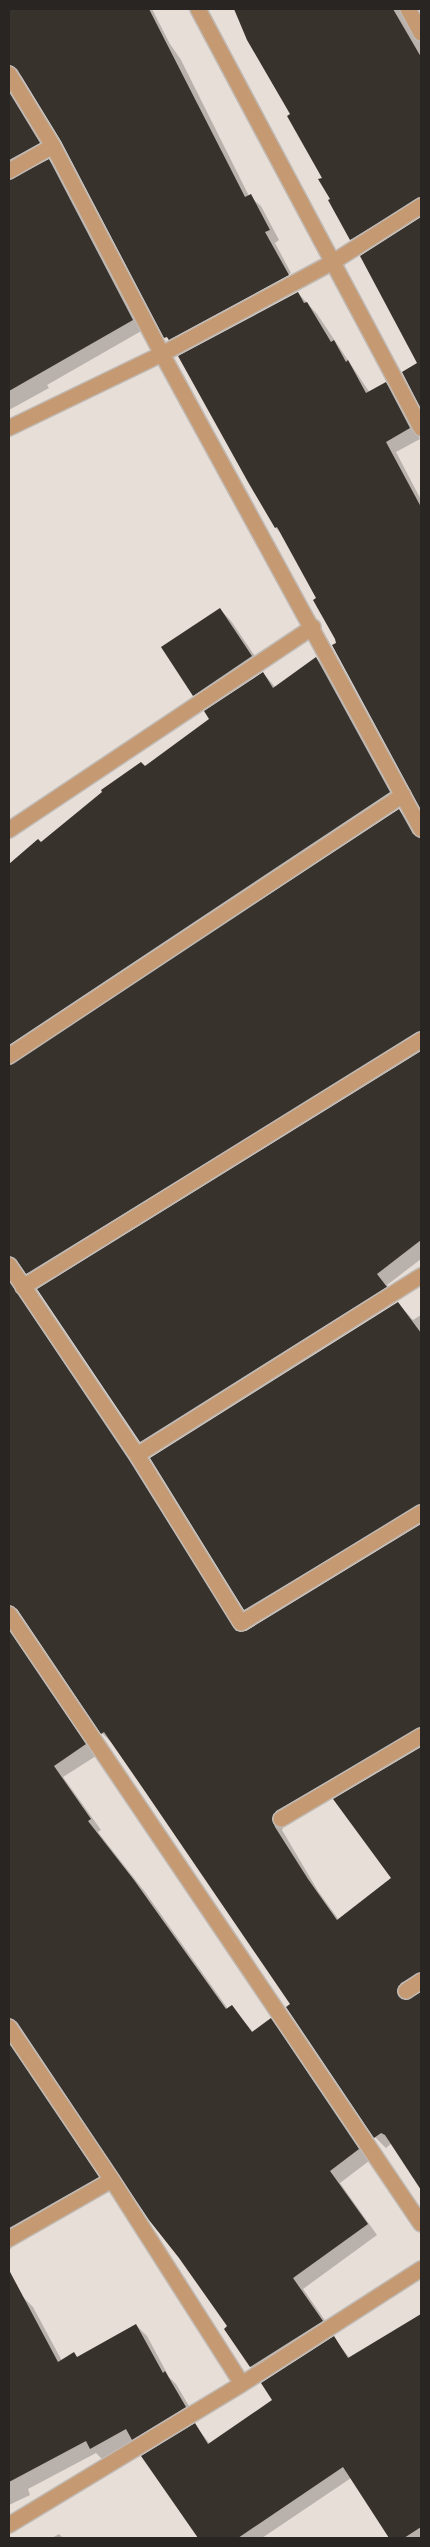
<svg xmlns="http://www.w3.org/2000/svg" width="430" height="2547" font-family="'Alegreya Sans',sans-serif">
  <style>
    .shadow { fill: #0003 }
    .building { fill: #38322d }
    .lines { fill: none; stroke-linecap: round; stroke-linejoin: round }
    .minor-casing { stroke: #c0b9b3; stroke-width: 18 }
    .minor { stroke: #c59971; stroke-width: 15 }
  </style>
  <rect width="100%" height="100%" fill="#e6ded7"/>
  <path class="shadow" d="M9 9H152L170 44 181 60 249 196 261 206 279 240 275 243 291 273 169 338V341L62 141 22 76H15L49 153 14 173 10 181 49 160 59 171 143 330 47 385 49 388 9 410Z
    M235 9H421V12L420 10 414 11 410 25 421 44V212L362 250 351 239 292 114Z
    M421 218V406L404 373 420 364 361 256Z
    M292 275 298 286 176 348 169 341Z
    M298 293 317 314 370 393 386 383 396 394 420 439 396 452 421 500V807L333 646 337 643 318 598 283 535 276 528Z
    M220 609 231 621 263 668 206 706 194 695Z
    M316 658 327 669 400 803 14 1059 11 1065 399 810 410 821 421 840V1046L38 1284 22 1267 14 1268 10 1277 26 1304 140 1472 238 1632 242 1634 421 1525V1742L287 1821 282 1830 318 1891 339 1920 393 1878 335 1799 421 1748V1989L408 1997V2000L421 1993V2185L392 2143 386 2148 375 2137 287 2007 291 2004 113 1744 102 1733 9 1587V866L38 840 41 843 211 719 263 673 276 688Z
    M421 1052V1259L387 1285 396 1298 151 1452 141 1441 39 1290Z
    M398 1303 413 1320 421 1315V1519L256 1620 245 1609Z
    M9 1626 96 1756 63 1777 101 1830 98 1832 145 1892 228 2009 232 2007 253 2032 270 2020 281 2030 369 2161 340 2183 377 2235 303 2289 333 2332 262 2377 251 2367 225 2329 229 2326 180 2257 150 2220 21 2029H15L108 2188 15 2242 9 2251Z
    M22 2296 33 2307 62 2361 74 2354 78 2358 136 2325 147 2336 169 2377 176 2384 196 2418 135 2441 102 2459 96 2453 28 2489 30 2495 9 2505V2303Z
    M421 2315V2538H390L351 2478 262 2538H200L143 2456 195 2425 210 2444 274 2400 333 2338 350 2358Z
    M59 2534 63 2538H52Z"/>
  <path class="building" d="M9 9H149L245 197 251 194 270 230 265 232 289 275 169 340 167 337 164 338 61 141 17 69 9 65Z
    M234 9H393L421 57V197L350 240 328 200 330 199 318 179 322 178 287 116 290 114 247 40Z
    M9 92 40 143 9 160Z
    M49 159 133 320 9 391V180Z
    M421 217V409L402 372 417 363 360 256Z
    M298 292 304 303 307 302 331 342 334 340 346 362 348 360 366 393 386 382 410 428 386 442 421 507V810L332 645 336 643 335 639 313 600 316 598 277 527 275 528 248 482 178 356Z
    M220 608 252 656 193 696 161 647Z
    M316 657 390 792 9 1045V864L38 839 41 842 102 792 101 790 141 762 145 766 209 719 204 711 263 672 273 688Z
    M399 809 413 834 421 838V1031L26 1274 16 1259 9 1256V1065Z
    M421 1051V1240L377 1274 387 1287 140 1442 37 1289Z
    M9 1281 129 1460 236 1631H246L421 1524V1727L276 1811 272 1819 275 1827 308 1879 337 1920 391 1878 333 1799 421 1747V1972L401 1983 397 1991 399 1997 406 2000 421 1992V2190L385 2135 381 2133 374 2138 286 2007 290 2004 142 1787 104 1732 101 1734 17 1609 9 1605Z
    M398 1302 421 1333V1504L244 1610 150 1458Z
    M9 1630 86 1744 54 1766 91 1819 88 1821 134 1880 226 2009 232 2005 252 2032 271 2018 359 2149 330 2171 368 2224 293 2278 323 2321 250 2367 224 2329 227 2326 179 2258 149 2220 17 2022 9 2018Z
    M9 2043 99 2177 9 2228Z
    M9 2270 58 2362 74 2352 77 2357 136 2324 163 2373 165 2371 186 2407 132 2440 126 2429 90 2449 86 2441 9 2482Z
    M421 2314V2527L404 2538H389L343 2467 238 2538H198L141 2456 195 2423 208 2444 272 2400 261 2383 334 2336 348 2358Z"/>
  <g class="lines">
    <g class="minor-casing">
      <path id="minor" d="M198 9 421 428
        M408 9 421 33
        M9 74 53 146 162 354 421 829
        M9 171 53 146
        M9 428 162 354 333 262 421 206
        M9 830 313 627
        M9 1056 403 795
        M9 1265 137 1455 241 1623 421 1513
        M23 1287 421 1040
        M137 1455 421 1276
        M9 1614 421 2224
        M281 1819 421 1736
        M406 1991 421 1981
        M9 2027 112 2180 242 2384
        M9 2239 112 2180
        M9 2525 242 2384 421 2269"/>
    </g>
    <use href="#minor" class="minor"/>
  </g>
  <rect width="430" height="2547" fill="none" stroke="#282522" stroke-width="20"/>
</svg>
